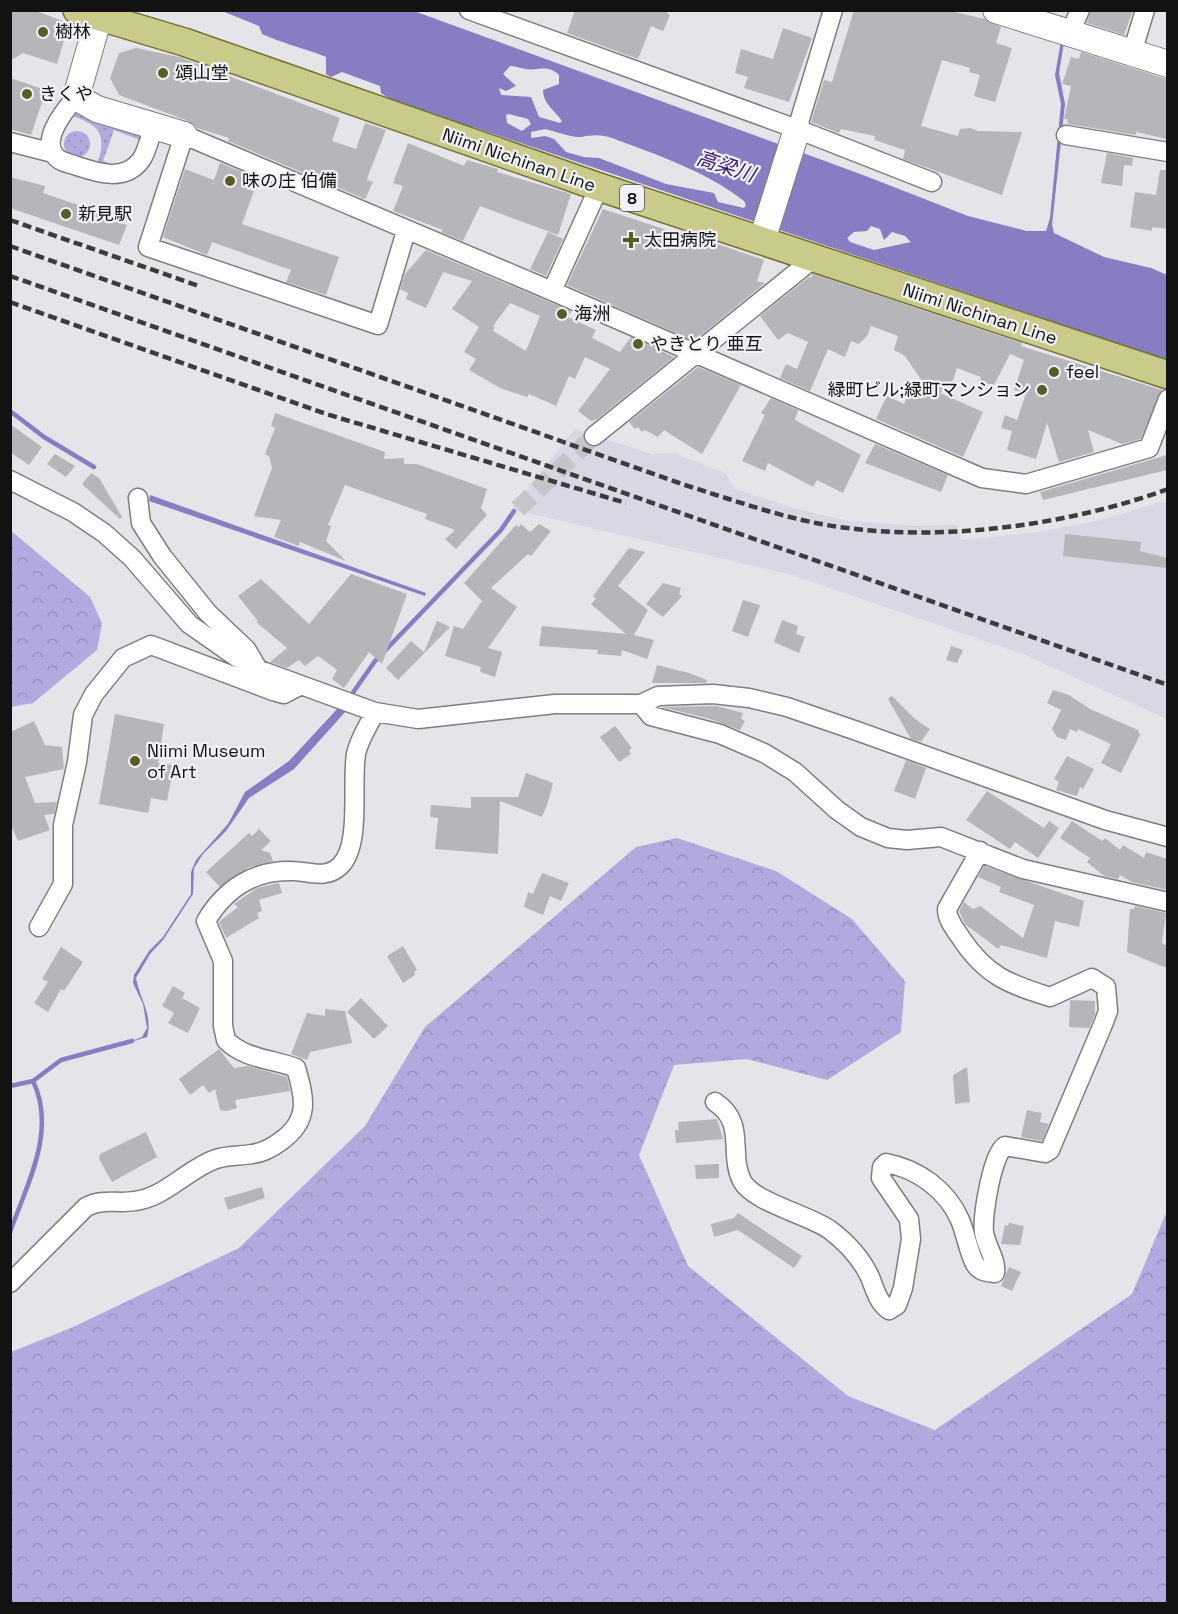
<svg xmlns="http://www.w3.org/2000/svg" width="1178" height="1614" font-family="'Space Grotesk','Noto Sans JP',sans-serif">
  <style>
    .built { fill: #d9d7e3 }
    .grass { fill: url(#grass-dots) }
    .forest { fill: url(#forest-crowns) }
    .water { fill: #887cc2; fill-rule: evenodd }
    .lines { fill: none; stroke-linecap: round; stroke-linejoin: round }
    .stream { stroke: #887cc2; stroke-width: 4.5 }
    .building { fill: #b6b5ba; fill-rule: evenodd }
    .street-tunnel { stroke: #c5c4c9; stroke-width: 18; stroke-dasharray: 18 9; stroke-linecap: butt }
    .street-casing { stroke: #7e7e82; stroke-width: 21 }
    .secondary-casing { stroke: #7e7e82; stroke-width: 28 }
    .primary-casing { stroke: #72742f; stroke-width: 30 }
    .street { stroke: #fff; stroke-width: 18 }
    .secondary { stroke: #fff; stroke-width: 26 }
    .primary { stroke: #cacb8b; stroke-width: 27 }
    .rail { stroke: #3c3c3d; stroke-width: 4.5; stroke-dasharray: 9 4.5; stroke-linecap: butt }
    .poi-dot { fill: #595b28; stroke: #f2f1f6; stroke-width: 2 }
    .labels { text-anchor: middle; stroke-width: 4.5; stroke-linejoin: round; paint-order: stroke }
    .shield { fill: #f2f1f6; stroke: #555557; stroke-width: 1.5 }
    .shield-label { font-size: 16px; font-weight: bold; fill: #121213 }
    .poi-label { font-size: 18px; fill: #121213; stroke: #f2f1f6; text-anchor: start }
    .street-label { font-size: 18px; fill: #121213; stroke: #f2f1f6 }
    .water-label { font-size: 20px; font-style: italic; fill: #34186c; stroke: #f2f1f6 }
  </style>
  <defs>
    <pattern id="grass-dots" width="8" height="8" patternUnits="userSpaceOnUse" patternTransform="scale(1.5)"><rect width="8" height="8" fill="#b2aade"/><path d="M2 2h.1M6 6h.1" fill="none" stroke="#9891be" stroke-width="1.8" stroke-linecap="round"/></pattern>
    <pattern id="forest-crowns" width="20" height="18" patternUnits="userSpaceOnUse" patternTransform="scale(1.5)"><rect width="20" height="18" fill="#b2aade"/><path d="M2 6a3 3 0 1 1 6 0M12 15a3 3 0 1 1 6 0" fill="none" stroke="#9891be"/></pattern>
  </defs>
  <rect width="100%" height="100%" fill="#e5e4e9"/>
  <path class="built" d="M575 429 652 454 674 453 725 473 735 489 799 510 850 521 916 526 957 525 961 540 1039 532 1101 520 1161 502 1167 503V719L1025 655 792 575 511 509Z"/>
  <path class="grass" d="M74 111 143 132 140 140 114 130 103 161 115 165H97C107 136 101 125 72 116Z
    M64 144a13 13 0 1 1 26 0a13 13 0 1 1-26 0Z"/>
  <path class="forest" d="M10 530 90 597 102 623 97 650 33 703 11 707Z
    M677 838 776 871 852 919 905 981 901 1032 827 1080 747 1059 674 1065 639 1155 688 1266 848 1396 935 1430 1132 1294 1167 1211V1603H11V1352L71 1328 239 1248 365 1126 425 1027 636 847Z"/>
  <path class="water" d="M222 11H414L863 175 968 216 1027 231H1046L1050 218 1061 104 1055 75 1061 41 1064 42 1059 73 1065 104 1052 225 1054 233 1104 257 1151 268 1167 275V360L473 127 463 128 414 111 415 108 390 99 381 93 380 86 342 72 331 77 326 74V57C304 48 284 44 262 34L259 26ZM510 66C515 66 520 68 525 69 539 71 547 64 559 75V84L543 90C543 103 555 111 562 121L560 123 539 117 531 97 501 95 499 88 506 91 516 86 503 74ZM509 114 528 119 531 124 522 131 507 123 506 115ZM545 129C555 131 572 138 581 137 591 135 601 134 612 138 657 155 706 171 744 201L746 205 744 208 718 202 714 193 666 184 599 158 584 157 566 152 554 139 545 136 531 138V132ZM871 226 880 229 884 240 892 232 905 236 911 242 874 250 850 242 847 238 854 232 867 231Z
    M150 495 426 593 425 596 149 501Z
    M338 708 346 711 294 769 249 798 226 831 203 854 194 868 193 894 163 940 150 954 136 978C140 1000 153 1014 147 1037L127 1043 142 1037 147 1028 143 1004 133 983 134 975 149 951 163 937 191 894V872L196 860 228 824 245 792 289 761Z"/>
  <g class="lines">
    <path class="stream" d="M10 411 44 437 94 467
      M352 694 375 661 501 530 514 511
      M10 1086 33 1081 61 1060 132 1041
      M10 1232C27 1184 57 1131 33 1081"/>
  </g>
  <path class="building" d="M10 10H33L69 23 57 64 23 53 10 61Z
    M575 10H668L667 13 670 15 663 31 651 26 638 59 567 33Z
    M854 10H945L985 19 1001 27 996 43 1012 48 995 102 974 96 980 75 969 72 970 68 942 60 921 126 958 136 960 129 970 128 978 131 1022 132 1002 195 903 159 905 150 874 140 875 136 841 129 839 133 811 122 824 80 832 82Z
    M1091 10H1133L1124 35 1087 23Z
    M783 28 812 38 789 102 744 88 748 77 735 73 741 49 773 59Z
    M136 48 179 57 340 118 332 141 356 149 365 123 386 130 368 176 367 180 373 182 365 199 228 141 229 138 197 128 188 121 119 95 110 78 119 53Z
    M1081 52 1167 79V139L1136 132V135L1068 124 1067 119H1064L1071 86 1062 84 1071 57 1079 59Z
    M10 78 46 90 31 135 10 129Z
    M408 143 464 166 467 160 498 169 497 172 571 194 558 235 480 206 463 241 441 232 443 230 393 211 403 186 393 183Z
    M1107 153 1133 158 1132 166 1124 165 1122 186 1101 183Z
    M220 163 252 176 247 189 254 191 242 224 339 257 326 295 286 282 291 270 212 242 207 255 163 237 185 169 214 180Z
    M1160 170H1167V229L1152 227V231L1130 227 1135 192 1156 195Z
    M10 177 45 186 43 193 122 220 121 223 127 225 119 245 10 208Z
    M603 209 676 233 677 230 764 260 757 281 765 283 694 341 567 285Z
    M548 232 563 239 546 276 530 269Z
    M426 250 571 311 568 317 596 330 592 338 620 352 631 337 674 357 597 419 591 421 578 411 610 369 585 357 575 379 569 376 556 406 529 394 527 397 500 388 469 370 476 359 464 352 479 327 452 309 472 281 443 272 426 308 406 299 408 293 400 289 405 274ZM510 303 540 316 526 351 493 331 495 327 493 326Z
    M813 274 1022 343 1021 346 1162 390 1141 439 1122 444 1088 430 1094 452 1059 462 1047 423 1036 459 1007 450 1012 431 1001 428 1005 415 1017 420 1026 393 1014 390 1024 360 1010 354 994 385 979 382 981 377 957 368 952 383 940 393 983 412 963 457 876 419 887 396 904 404 908 395 922 381 905 356 894 350 898 336 871 326 867 336 859 344 851 341 845 357 828 349 810 391 780 378 786 364 797 369 808 342 788 333 778 340 760 316 809 277 811 278Z
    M698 367 741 385 702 454 664 430 658 437 645 430 642 432 638 427 635 429 629 422Z
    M771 398 798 410 795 420 861 455 843 493 817 480 813 487 768 463 765 471 742 461 765 415 761 413Z
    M275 413 385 452 384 459 404 458V464H417L487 489 481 508 487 515 456 549 445 539 455 530 425 519 427 514 345 485 328 525 331 526 326 541 346 561 300 542 299 546 274 537 281 520 254 516 272 468 269 456 265 454 275 428 271 426Z
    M10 424 42 447 29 465 10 452Z
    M875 444 948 475 941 492 865 463Z
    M55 454 75 466 66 477 47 464Z
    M1167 455V470L1043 500 1040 492Z
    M91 473 99 478 122 517 120 519 82 484Z
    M521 524 530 532 539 524 551 531 531 556 528 554 491 588 517 607 488 648 502 652 495 677 480 672 481 667 445 656 454 626 463 629 482 601 464 583 516 525 519 527Z
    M1065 534 1141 542 1140 551 1167 558V568L1063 556Z
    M629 548 645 552 618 586 648 610 634 635 654 640 647 659 622 650 621 656 597 654 598 650 539 646 542 626 626 634 591 604 596 599 593 596Z
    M351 574 407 594 382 664 369 652 344 688 332 679 337 670 318 656 305 666 299 660 287 668 270 662 287 648 256 622 258 621 238 596 261 579 309 624Z
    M663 583 681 588 679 594 682 596 663 617 646 604Z
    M743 600 760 605 748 637 732 631Z
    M782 620 798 626 796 634 805 637 799 653 774 642Z
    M437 621 450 627 398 680 386 668 411 641 424 652Z
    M951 646 963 650 957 663 946 660Z
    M657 665 689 673 707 680 706 683H652Z
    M1053 690 1069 695 1090 709 1138 730 1140 735 1121 773 1101 763 1111 744 1078 729 1077 732 1070 729 1066 740 1057 737 1052 729 1061 710 1047 703Z
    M892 696 915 719 930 729 921 742 911 739 888 699Z
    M717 706 743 713 741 719 745 721 740 730 710 719 662 707Z
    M115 714 164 724 158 763 174 765 167 801 151 798 148 813 99 804Z
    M34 721 45 745 62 747 64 769 25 777 35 803 57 802 54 814 44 815 50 830 18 841 10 823V732Z
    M615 726 632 748 629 750 631 754 619 762 600 737Z
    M1067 756 1094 769 1083 789 1080 787 1077 796 1056 790 1059 782 1054 779Z
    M906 760 926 768 915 799 894 791Z
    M526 773 553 783 548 802 542 817 500 801 498 854 435 849 438 818 430 817 431 805 471 808V797H518Z
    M987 791 1044 828 1049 821 1059 828 1038 858 1015 842 1010 849 966 820Z
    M1072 821 1102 841 1105 838 1120 850 1123 845 1144 858 1146 852 1167 859V890L1132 882 1120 875 1118 879 1104 876 1087 862 1090 858 1060 838Z
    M259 829 271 841 261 850 270 853 273 861 248 868 220 887 206 872 249 833 252 836Z
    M984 866 1084 901 1079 927 1055 921 1047 958 1001 945 998 949 965 924 959 911 964 902 973 909 980 906 1023 938 1034 905 999 892 1001 887 978 877Z
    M542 873 569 883 561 901 550 896 543 915 524 907 528 892 533 894Z
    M279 883 282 893 259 900 262 911 257 913 259 918 226 938 219 922 238 907 234 904 257 888Z
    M1135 906 1166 913 1162 943 1167 946V968L1127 952 1130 909H1134Z
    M403 946 417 970 414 972 415 975 403 983 387 956Z
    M61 947 83 962 64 991 61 989 48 1012 34 1003 48 982 42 979Z
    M173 986 185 993 182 998 200 1008 188 1033 168 1023 174 1013 162 1006Z
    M361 998 388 1026 374 1039 347 1012Z
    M1070 1000 1095 1001V1015L1089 1028 1069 1027Z
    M325 1009 345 1011 352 1043 310 1052 307 1060 291 1054 307 1013 325 1016Z
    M219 1049 234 1068 248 1066 287 1077 290 1091 235 1100 237 1108 227 1111 220 1110 215 1089 209 1093 203 1085 190 1095 179 1079Z
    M967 1067 970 1102 955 1104 953 1075Z
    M1027 1110 1042 1113 1040 1122 1049 1124 1042 1141 1021 1137Z
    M717 1119 723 1139 676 1143 675 1130H679L678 1122Z
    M146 1132 157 1157 112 1182 99 1159 100 1154Z
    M719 1164V1178L696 1179 695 1165Z
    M262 1187 265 1198 228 1210 224 1198Z
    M738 1213 802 1256 794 1268 738 1230 714 1237 711 1224 734 1218Z
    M1009 1223 1024 1226 1020 1245 1001 1244 1005 1225 1008 1226Z
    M1009 1267 1021 1272 1012 1291 1001 1286Z"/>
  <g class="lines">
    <path class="street-tunnel" d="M518 509 594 436"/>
    <g class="street-casing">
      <path id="street" d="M469 10 797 129 932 182
        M1070 33 1080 10
        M1132 53 1145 10
        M76 97C64 111 36 145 60 160 65 163 72 164 77 166 98 173 125 182 141 160 147 152 150 136 154 126
        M797 129 833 10
        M1066 135 1168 152
        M10 142 53 153
        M406 231 378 325 148 247 184 135 552 291 982 478 1026 484 1149 448 1168 399
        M552 291 599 187
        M594 436 813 259
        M10 480 73 512 104 533 132 558 189 624 249 666 375 712 418 719 555 704H641L658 696 713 694 749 698 787 707 857 731 1105 820 1168 837
        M138 498 141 523 162 556 208 613 246 649 258 669
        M641 704 651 716 720 734 764 753 795 772 837 810 861 827 888 838 907 840 941 837 1023 869 1168 902
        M39 927 63 884V825L77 762 83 715 94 694 123 658 151 645 273 691 284 694 301 685
        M715 1102C747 1123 728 1153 742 1181 754 1203 810 1215 830 1230 846 1242 860 1257 869 1275 875 1288 877 1302 889 1310L897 1305 903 1288 911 1239 909 1219 881 1178 882 1167 886 1163C918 1169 947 1190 960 1220 966 1234 968 1251 975 1264 980 1272 987 1272 995 1273 997 1259 986 1247 984 1232 982 1217 992 1154 1005 1146L1045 1153 1050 1150 1104 1022 1108 1011 1106 987 1092 978 1050 997C1009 984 986 976 961 938 955 929 947 920 947 909L980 851
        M10 1283 86 1207C103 1198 117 1204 135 1201 166 1197 187 1169 216 1159 227 1155 240 1156 252 1154 262 1153 273 1147 281 1141 310 1120 305 1099 296 1068 273 1059 244 1059 226 1040L223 1026V961L206 921C225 889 254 870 292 871 309 871 325 880 340 866 362 845 351 783 356 754 359 739 369 725 375 712"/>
    </g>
    <g class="secondary-casing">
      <path id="secondary" d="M101 10 76 97 97 109 184 135
        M996 10 1168 64
        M762 240 797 129"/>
    </g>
    <g class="primary-casing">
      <path id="primary" d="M77 10 184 42 599 187 1168 375"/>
    </g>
    <use href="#street" class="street"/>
    <use href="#secondary" class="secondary"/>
    <use href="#primary" class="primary"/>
    <path class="rail" d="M10 220 199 286
      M10 246 685 485C730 499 774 515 821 524 930 544 1064 527 1168 489
      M10 276 1168 685
      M10 302 326 414 626 503"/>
  </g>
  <g class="poi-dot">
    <circle cx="43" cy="32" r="6"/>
    <circle cx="163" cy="73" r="6"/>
    <circle cx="27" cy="94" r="6"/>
    <circle cx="230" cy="181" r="6"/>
    <circle cx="66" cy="214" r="6"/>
    <path d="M628 231h6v6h6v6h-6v6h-6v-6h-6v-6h6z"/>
    <circle cx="562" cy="314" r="6"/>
    <circle cx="638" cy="344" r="6"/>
    <circle cx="1054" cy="372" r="6"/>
    <circle cx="1042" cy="390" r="6"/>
    <circle cx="135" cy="761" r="6"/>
  </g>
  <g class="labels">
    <rect class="shield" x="620" y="185" width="24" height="26" rx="4.5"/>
    <g class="shield-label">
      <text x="632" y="204">8</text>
    </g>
    <g class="poi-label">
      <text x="55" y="38">樹林</text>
      <text x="175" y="79">頌山堂</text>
      <text x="39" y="100">きくや</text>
      <text x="242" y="187">味の庄 伯備</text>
      <text x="78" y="220">新見駅</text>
      <text x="644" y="246">太田病院</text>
      <text x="574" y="320">海洲</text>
      <text x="650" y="350">やきとり 亜互</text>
      <text x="1066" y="378">feel</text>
      <text x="1030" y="396" text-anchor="end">緑町ビル;緑町マンション</text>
      <text x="147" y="757">Niimi Museum<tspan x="147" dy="21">of Art</tspan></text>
    </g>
    <g class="street-label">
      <text transform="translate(519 160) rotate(19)" y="6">Niimi Nichinan Line</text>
      <text transform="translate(980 314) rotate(18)" y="6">Niimi Nichinan Line</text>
    </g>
    <g class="water-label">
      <text transform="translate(726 166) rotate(18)" y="7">高梁川</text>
    </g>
  </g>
  <rect width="1178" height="1614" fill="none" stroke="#121213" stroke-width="24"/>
</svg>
